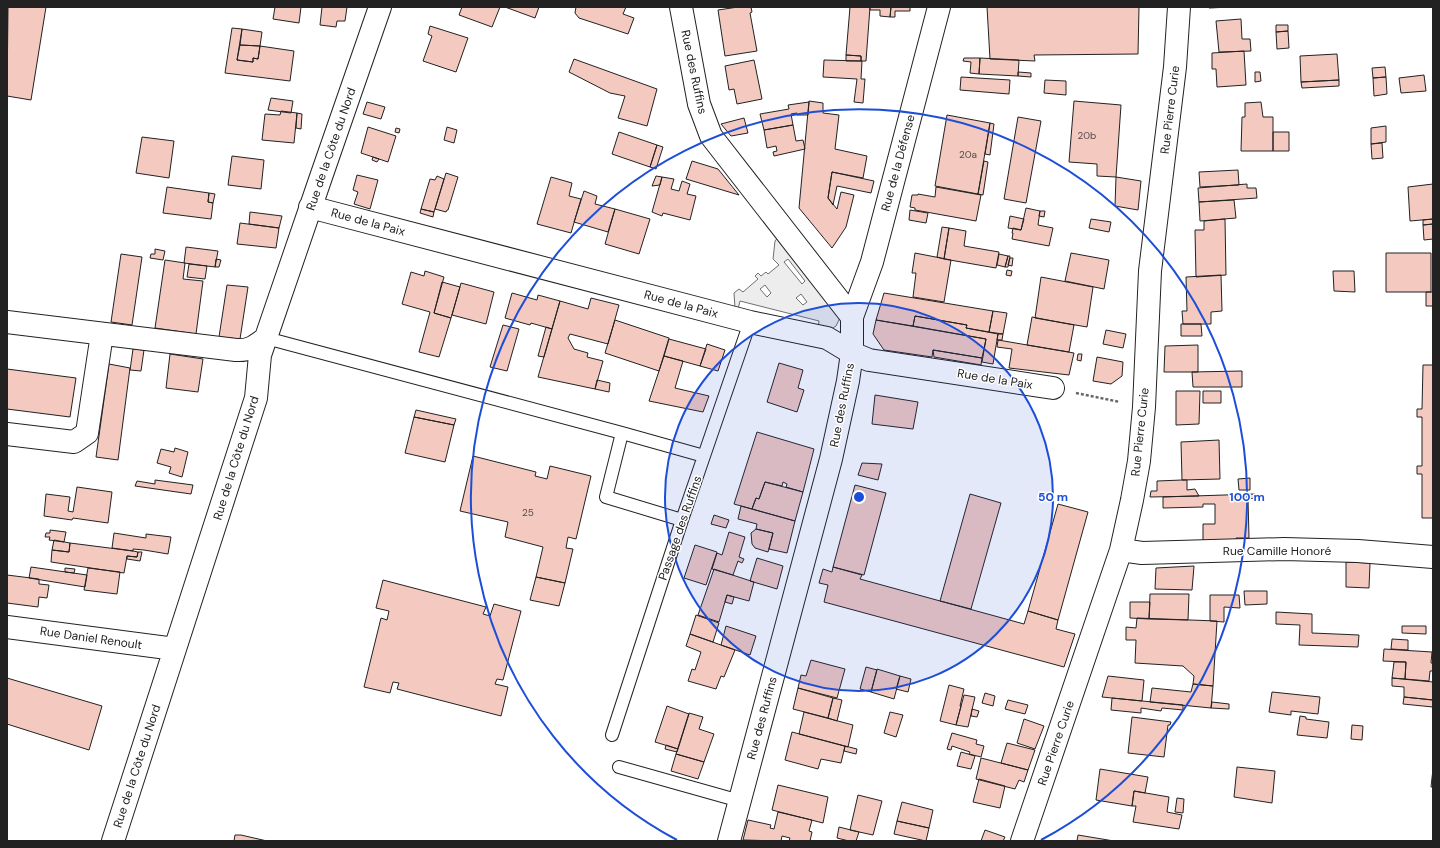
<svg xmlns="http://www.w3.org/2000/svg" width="1440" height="848" font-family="'DM Sans',sans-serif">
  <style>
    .parking { fill: #ededed; stroke: #6f6f6f; fill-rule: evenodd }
    .building { fill: #f3c9c0; stroke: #222 }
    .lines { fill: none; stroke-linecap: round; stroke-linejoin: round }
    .service-casing { stroke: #222; stroke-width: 14 }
    .minor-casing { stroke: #222; stroke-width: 24 }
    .path { stroke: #646464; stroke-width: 2.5; stroke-dasharray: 3 2; stroke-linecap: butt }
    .service { stroke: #fff; stroke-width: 12 }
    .minor { stroke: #fff; stroke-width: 22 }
    .ring { fill: none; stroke: #1d4ed8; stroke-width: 2 }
    .labels { text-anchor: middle; stroke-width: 3; stroke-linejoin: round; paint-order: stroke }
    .number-label { font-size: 10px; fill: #564c4a }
    .street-label { font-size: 12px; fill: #222; stroke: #fff }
    .centre { fill: #1d4ed8; stroke: #fff; stroke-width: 2 }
    .ring-label { font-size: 12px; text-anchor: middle; font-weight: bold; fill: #1d4ed8; stroke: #fff; stroke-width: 3; stroke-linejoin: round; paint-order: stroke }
  </style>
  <rect width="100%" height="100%" fill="#fff"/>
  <path class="parking" d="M779 236 840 318 836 326 833 328 829 330 818 329 819 321 740 301 738 309 735 308 734 293 739 289 743 292 758 279 755 276 758 273 761 276 766 272 768 274 779 265 773 259 775 241ZM788 259 805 281 802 284 784 262ZM765 285 771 293 767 297 760 289ZM801 294 807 302 803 305 796 298Z"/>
  <path class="building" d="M8 7H46L31 100 7 96Z
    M275 7H301L299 23 273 19Z
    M322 7H347L345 21H337L336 27 320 25Z
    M462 7H500L492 27 459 15Z
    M505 7H539L535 18Z
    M576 7H626L623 14 634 18 628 34 579 18 575 13Z
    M738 7H751L752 12 750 13 757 51 725 56 718 10Z
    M850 7H870L866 61H861V56L846 55Z
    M870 7H891L890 17 880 16V10H870Z
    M891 7H910V11H895V17H890Z
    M987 7H1139L1138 54 1034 55 1035 61 990 59Z
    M1209 7H1230L1209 8Z
    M1241 19 1242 39H1250L1251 51 1219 52 1216 21Z
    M1276 25H1288V31L1276 32Z
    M430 26 468 38 456 72 423 61 432 36 428 34Z
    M232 28 242 29 237 60 253 62V58L258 59 260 46 294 51 290 81 225 73Z
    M242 29 262 32 260 46 240 45Z
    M1288 31 1289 48 1277 49 1276 32Z
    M240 45 260 46 258 59 253 58V62L237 60Z
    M1244 51 1246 85 1217 87 1216 69H1212V53Z
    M1337 54 1339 80 1301 82 1300 56Z
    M846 55 861 56V61H846Z
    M964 58H980L979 74 970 73 971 62 963 61Z
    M980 58 1019 60 1018 76 979 74Z
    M574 59 657 89 647 126 618 118 625 96 610 93 569 72Z
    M754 60 762 99 737 104 734 89 729 90 725 66Z
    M824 60 862 61 861 79H865L863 103 854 102 857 79 823 77Z
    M1385 67 1386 77 1373 78 1372 68Z
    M1018 72 1031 73V77L1018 76Z
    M1255 72H1260L1261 81 1255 82Z
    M1424 75 1426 91 1401 93 1399 78Z
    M961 77 1010 80 1009 94 960 90Z
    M1386 77 1387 94 1374 96 1373 78Z
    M1045 80 1066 81V95L1044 93Z
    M1339 80V86L1302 88 1301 82Z
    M271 98 293 101 291 113 268 110Z
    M809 101 823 103V113L839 115 835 149 867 156 863 178 832 172 828 198 837 209 841 192 854 195 846 227 832 248 799 208Z
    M1074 101 1121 105 1116 177 1097 176V164L1069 162Z
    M367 102 385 107 381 119 363 114Z
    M809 102 808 115H797V113L791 114 793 125 764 130 760 114 789 109 788 105Z
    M1261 102 1263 117H1273V151H1241L1242 117H1245V103Z
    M281 111 297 113 294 143 262 140 265 114 280 115Z
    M297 113 302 114 301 129 296 128Z
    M947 115 990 123 978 194 935 186Z
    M1018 117 1041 121 1026 203 1004 199Z
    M744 118 748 133 731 136 721 124Z
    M990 123 994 124 990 155 985 154Z
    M793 125 796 141 803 140 805 149 774 156 773 152 777 151 776 146 767 148 764 130Z
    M1386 126V142L1371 144V128Z
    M368 127 396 136 388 162 361 153Z
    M447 127 457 130 454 143 444 140Z
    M396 128 400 129 399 133 395 132Z
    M619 132 657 145 650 167 612 154Z
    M1273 132H1289V151H1273Z
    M142 137 174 141 169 178 136 173Z
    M1382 143 1383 158 1372 159 1371 144Z
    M657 145 663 147 656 169 650 167Z
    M232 156 264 160 261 189 228 185Z
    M373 157 379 159 377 162 372 160Z
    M692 161 718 169 739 195 686 179Z
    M984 161 988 162 983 195 978 194Z
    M1238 170 1239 185 1200 187 1199 172Z
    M832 172 874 181 871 193 837 186 833 205 828 198Z
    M446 173 458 177 448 210H447L446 212 435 209Z
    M357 175 378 180 370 209 354 204 358 192 353 190Z
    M437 176 444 179 434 212 421 209 430 179 435 180Z
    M656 176 662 177 660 185 652 186Z
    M551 177 572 183 569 196 581 199 571 233 537 224Z
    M662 177 674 179 671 189 679 191 682 181 690 184 687 194 696 196 690 220 663 213 662 216 652 212Z
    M1116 177 1141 181 1138 210 1115 206Z
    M1247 184V188H1256L1257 198 1199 202 1198 188Z
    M1433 184V219L1410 221 1408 187Z
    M167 187 209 193 208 202 213 203 211 219 163 213Z
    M936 187 981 195 976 221 915 210V208L910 207 912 195H918V194L935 197Z
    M584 191 597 196 595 204 615 209 608 232 574 222Z
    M209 193 215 194 213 203 208 202Z
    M1234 200 1236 218 1200 221 1199 202Z
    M1026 208 1040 211 1038 225 1053 228 1049 246 1012 239 1013 233H1012L1013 228 1021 230Z
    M421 209 434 212 433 217 420 213Z
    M615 209 650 219 639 254 605 244Z
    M910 210 928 213 926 223 909 220Z
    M1040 211H1045L1044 217 1039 216Z
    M250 212 282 216 279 228 249 224Z
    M1010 216 1024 219 1021 230 1008 228Z
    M1091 219 1111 222 1109 232 1089 228Z
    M1225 219 1226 275 1196 277 1195 230H1204V221Z
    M1433 219V224L1423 225V220Z
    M240 223 279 228 276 248 237 244Z
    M1433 224V239L1424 240 1423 225Z
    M942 227 949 228 944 259 937 257Z
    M949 228 966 231 964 246 999 252 996 268 944 259Z
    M186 247 218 251 215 267 184 263Z
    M155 249 165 251 163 260 150 258 151 254H155Z
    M915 253 951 260 944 302 913 297 916 273H912Z
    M1071 253 1109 260 1104 289 1065 281Z
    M1386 253H1431V292H1386Z
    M121 254 142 257 132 325 111 322Z
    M999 254 1008 256 1005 267 997 265Z
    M1008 256H1010L1008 267H1005Z
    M1010 258H1013L1012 266 1008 265Z
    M216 259 221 260 219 267H215Z
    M165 260 185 263 183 279 203 281 196 334 155 328Z
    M189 264 207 266 205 279 187 277Z
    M1007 270 1012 271 1011 276 1006 275Z
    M425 271 444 277 434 313 451 318 439 357 419 352 430 312 402 304 411 272 424 276Z
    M1333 271H1354L1355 292 1334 291Z
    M1221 275 1222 311 1211 312V324H1183L1182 311H1187L1186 277Z
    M1041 277 1093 287 1087 327 1035 318Z
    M442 282 460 287 451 318 434 313Z
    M461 283 494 292 486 324 452 315Z
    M227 285 248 287 240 339 219 337Z
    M1426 292H1433V306H1426Z
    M512 293 537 300 538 295 560 301 552 329 531 323 530 325 505 318Z
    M884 293 993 311 989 332 966 328 967 325 915 316 913 326 876 320Z
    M591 298 619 305 608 344 570 334 568 338 574 349 588 353 587 357 603 361 595 389 538 377 560 301 588 309Z
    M993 311 1007 313 1003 334 989 332Z
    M915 316 967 325 966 328 998 334 993 364 982 362 986 339 913 326Z
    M1032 317 1074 325 1069 352 1027 345Z
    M615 320 669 338 659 371 605 353Z
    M876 320 986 339 982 358 933 350 932 357 884 350 873 334Z
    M1181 324H1201L1202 336H1181Z
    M503 325 519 329 507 371 490 367Z
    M546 327 552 329 544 357 538 356Z
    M1106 330 1126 334 1123 348 1103 344Z
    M998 334H1003L1002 340H997Z
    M669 339 706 349 700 366 664 356Z
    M998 340 1074 353 1069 375 1009 368 1012 349 997 347Z
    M707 344 725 350 718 371 700 366Z
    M1198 345V372H1164L1165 346Z
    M133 349 144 350 141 371 130 370Z
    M933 350 982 358 981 365 934 357Z
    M170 354 203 359 198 392 166 388Z
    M1078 354H1082L1081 361 1077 360Z
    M664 356 683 361 675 388 709 396 703 412 649 401Z
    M1097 357 1123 362 1122 376 1111 384 1093 381Z
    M779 363 803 370 798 388 804 390 797 412 767 402Z
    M109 364 130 368 118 460 96 457Z
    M1423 365H1433V518H1422V474H1417V466H1422V417H1417V409H1422Z
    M7 369 76 378 70 417 7 409Z
    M1242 371V387H1193L1192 372Z
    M597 380 610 383 609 392 595 389Z
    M1176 391H1200L1199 424 1176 425Z
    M1203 391H1221V403H1203Z
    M875 395 918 402 913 429 872 424Z
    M416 410 456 419 454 425 414 417Z
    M414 417 454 425 445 462 405 453Z
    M757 432 814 449 803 492 786 487 787 484 783 482 782 486 765 482 759 499 756 498 752 509 734 504Z
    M1219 440 1220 479 1182 480 1181 442Z
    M175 448 188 452 182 477 169 473 171 467 157 463 161 449 174 452Z
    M473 456 536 472 535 476 547 479 550 466 591 476 576 539 568 537 566 548 573 549 565 583 536 577 543 547 505 537 508 522 460 511Z
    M862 463 882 464 878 480 858 475Z
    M1250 478V490H1239L1238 479Z
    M155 480 193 485 191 494 135 486 137 481 155 484Z
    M1182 480H1187V490L1195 489 1199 496 1150 497 1151 491H1157V481Z
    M765 482 803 492 795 521 752 509 756 498 759 499Z
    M855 485 886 493 864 575 833 567Z
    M77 487 112 492 108 523 73 518 72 520 44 516 46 494 70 497 68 511 73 512Z
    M970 494 1001 503 971 609 940 601Z
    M1255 494V498L1248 499 1249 538H1236V541H1203V524H1215V504H1203V507L1163 508V497Z
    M1058 504 1088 512 1058 620 1028 611Z
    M741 506 795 521 787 553 769 549 773 533 756 529 757 524 738 519Z
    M714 515 729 520 726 528 711 524Z
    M756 529 773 533 768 552 755 548 752 544 751 533Z
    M50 530 66 532 64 542 49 540 50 537H45L46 533H50Z
    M729 532 745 537 739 557 744 559 742 563 738 561 733 575 712 569 717 553 722 555Z
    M114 533 146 538V534L171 537 168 554 144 550 133 549V551L112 548Z
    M54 540 70 543 69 552 52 550Z
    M70 543 133 551 138 552 137 557 127 556 124 573 51 562 52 550 69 552Z
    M695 545 717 552 706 585 684 578Z
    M138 552H142L140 561 127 559V556L137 557Z
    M757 558 783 566 777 589 750 581Z
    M1346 562 1370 563 1369 588 1346 587Z
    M1194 566 1192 590 1155 589 1156 568Z
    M31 567 87 575 85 587 29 578Z
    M833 567 862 575 860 579 1024 624 1028 611 1058 620 1056 629 1075 634 1064 667 824 602 828 585 819 583 823 569 832 572Z
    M65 568 75 569 74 573 65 572Z
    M88 568 120 572 117 594 84 590Z
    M714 569 754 582 749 601 727 595 719 622 698 615Z
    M7 575 39 579V584L49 585 47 598 39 597 38 607 7 603Z
    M536 577 565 583 559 606 530 600Z
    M383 580 486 607 483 614 490 616 494 604 521 611 503 680 497 679 495 684 508 687 501 716 397 689 399 683 393 682 390 693 364 687 381 618 387 620 389 611 376 608Z
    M1244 591H1267V604L1245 605Z
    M1150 594H1189L1188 620 1149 619Z
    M727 595 734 597 732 604 725 602Z
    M1210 595H1239L1240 608 1224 607V622L1210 621Z
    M1130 602H1150L1149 619 1130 618Z
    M1276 612 1312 614V633L1359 635 1358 647 1299 645 1300 625 1276 624Z
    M696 615 719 623 713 642 690 634Z
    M1137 618 1217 621 1213 686 1193 684 1194 676 1183 666 1135 663 1136 640H1126V627L1136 628Z
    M726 626 756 636 750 655 721 645Z
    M1402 626H1426V634L1402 633Z
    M690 634 735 650 724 677 721 676 716 689 688 681 692 669 695 670 701 652 686 646Z
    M1392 639 1408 640V650L1391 649Z
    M1384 649 1432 652 1431 663H1433V671H1430L1429 681 1405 679 1406 662 1383 661Z
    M811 660 845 669 837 698 798 688 801 675 806 676Z
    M1394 662H1406L1405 679 1392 678Z
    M866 667 877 670 871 692 860 689Z
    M877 669 900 676 894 699 871 692Z
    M900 676 911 679 908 692 896 689Z
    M1108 676 1144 680 1142 701 1102 697Z
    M7 678 102 706 89 750 7 724Z
    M1392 678 1433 682V700L1404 697V687L1392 686Z
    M1193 684 1213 686 1211 708 1150 702 1152 688 1191 692Z
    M949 685 964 689 960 706H961L956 725 940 721Z
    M798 688 833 698 828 718 793 709Z
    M1272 692 1320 697 1318 714 1291 711V715L1269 712Z
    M985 693 995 696 993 706 982 703Z
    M964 695 975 697 968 727 956 725Z
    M1404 697 1433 700V707L1403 704Z
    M833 698 842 700 837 721 828 718Z
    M1112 698 1183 705V710L1162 708 1161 711 1141 708V713L1111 710Z
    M1008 700 1028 705 1025 714 1005 709Z
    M1212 702 1229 704V709L1211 708Z
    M667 706 689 714 678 749 655 742Z
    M972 709 979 711 977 717 971 716Z
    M804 712 853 725 848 747 799 734Z
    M890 712 903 715 896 737 884 733Z
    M689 713 703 717 699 729 714 734 704 762 676 754Z
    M1300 716 1306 717V719L1329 722 1327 738 1297 735Z
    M1132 717 1171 722 1170 725H1168L1164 757 1128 753Z
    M1024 719 1044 726 1035 749 1017 743Z
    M1352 725 1363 726 1362 740 1351 739Z
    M792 732 845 746 841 763 821 759 818 769 785 760Z
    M952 733 977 740 976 744 984 746 981 757 969 754 970 752 952 746 951 750 947 749Z
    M1007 743 1035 750 1028 770 1001 763Z
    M666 745 678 749 677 752 665 749Z
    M845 746 857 749 856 754 844 751Z
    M961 752 975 756 971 769 957 766Z
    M676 754 704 762 698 779 671 771Z
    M981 758 1028 770 1024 782 1019 780 1015 789 976 779Z
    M1237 767 1275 771 1272 803 1234 797Z
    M1100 769 1148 777 1145 793 1134 791 1132 806 1096 800Z
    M1433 769V787H1431Z
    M979 779 1005 786 1000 808 973 802Z
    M778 785 828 797 823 823 772 810Z
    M1134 791 1169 797 1167 812 1182 815 1179 829 1133 822 1136 806H1132Z
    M858 795 882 801 873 835 850 830Z
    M1177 798 1184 799 1183 813 1175 812Z
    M902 802 933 810 929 828 897 821Z
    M778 812 812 820 809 831 812 832 810 841H789L790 838 782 836 781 841 743 840 748 820 771 825 770 828 774 829Z
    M897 821 929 828 926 841 894 834Z
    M839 827 859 832 856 841H849L837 838Z
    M985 830 1005 837 1003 841H981Z
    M235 835H241L267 841H234Z
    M1078 835 1114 841H1077Z"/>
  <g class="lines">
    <g class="service-casing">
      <path id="service" d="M266 338 622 433 704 456
        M622 433 606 497 682 520
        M612 735 682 520 750 322
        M619 767 740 801"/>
    </g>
    <g class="minor-casing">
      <path id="minor" d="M681 7 699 104 711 136 852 317V353L848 381 831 459 729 841
        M310 207 750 322 827 338 852 353 869 360 1053 388
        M852 317 872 262 939 7
        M7 322 236 350C250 351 255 346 266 338
        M7 434 74 442 87 433 102 334
        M1121 550 1142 553 1284 549 1358 551 1433 557
        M7 627 175 649
        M113 841 256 398 260 355 321 177 380 7
        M1022 841 1121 550 1132 500 1139 461 1144 407 1150 271 1175 67 1179 7"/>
    </g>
    <path class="path" d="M1076 393 1120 402"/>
    <use href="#service" class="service"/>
    <use href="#minor" class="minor"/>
  </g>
  <circle cx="859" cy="497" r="194" fill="#1d4ed8" fill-opacity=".12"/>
  <g class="ring">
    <circle cx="859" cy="497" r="194"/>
    <path d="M677 840A388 388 0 1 1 1041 840"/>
  </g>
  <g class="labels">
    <g class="number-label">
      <text x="1087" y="139">20b</text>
      <text x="968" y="158">20a</text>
      <text x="528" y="516">25</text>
    </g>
    <g class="street-label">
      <text transform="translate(694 72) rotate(78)" y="4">Rue des Ruffins</text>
      <text transform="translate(1170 110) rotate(-83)" y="4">Rue Pierre Curie</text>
      <text transform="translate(331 149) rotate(-71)" y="4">Rue de la Côte du Nord</text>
      <text transform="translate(898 163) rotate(-75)" y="4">Rue de la Défense</text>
      <text transform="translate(368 222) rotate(15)" y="4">Rue de la Paix</text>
      <text transform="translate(681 304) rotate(15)" y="4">Rue de la Paix</text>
      <text transform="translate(995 379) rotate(9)" y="4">Rue de la Paix</text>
      <text transform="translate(842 405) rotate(-79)" y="4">Rue des Ruffins</text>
      <text transform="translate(1140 432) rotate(-84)" y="4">Rue Pierre Curie</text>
      <text transform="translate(236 458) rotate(-73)" y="4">Rue de la Côte du Nord</text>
      <text transform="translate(680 528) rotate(-71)" y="4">Passage des Ruffins</text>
      <text x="1277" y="555">Rue Camille Honoré</text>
      <text transform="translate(91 638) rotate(8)" y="4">Rue Daniel Renoult</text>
      <text transform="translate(762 718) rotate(-75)" y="4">Rue des Ruffins</text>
      <text transform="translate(1056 743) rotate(-71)" y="4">Rue Pierre Curie</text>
      <text transform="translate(137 766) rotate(-72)" y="4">Rue de la Côte du Nord</text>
    </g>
  </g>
  <circle cx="859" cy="497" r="6" class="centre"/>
  <g class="ring-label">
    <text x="1053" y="501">50 m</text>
    <text x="1247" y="501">100 m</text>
  </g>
  <rect width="1440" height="848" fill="none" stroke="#222222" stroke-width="16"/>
</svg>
